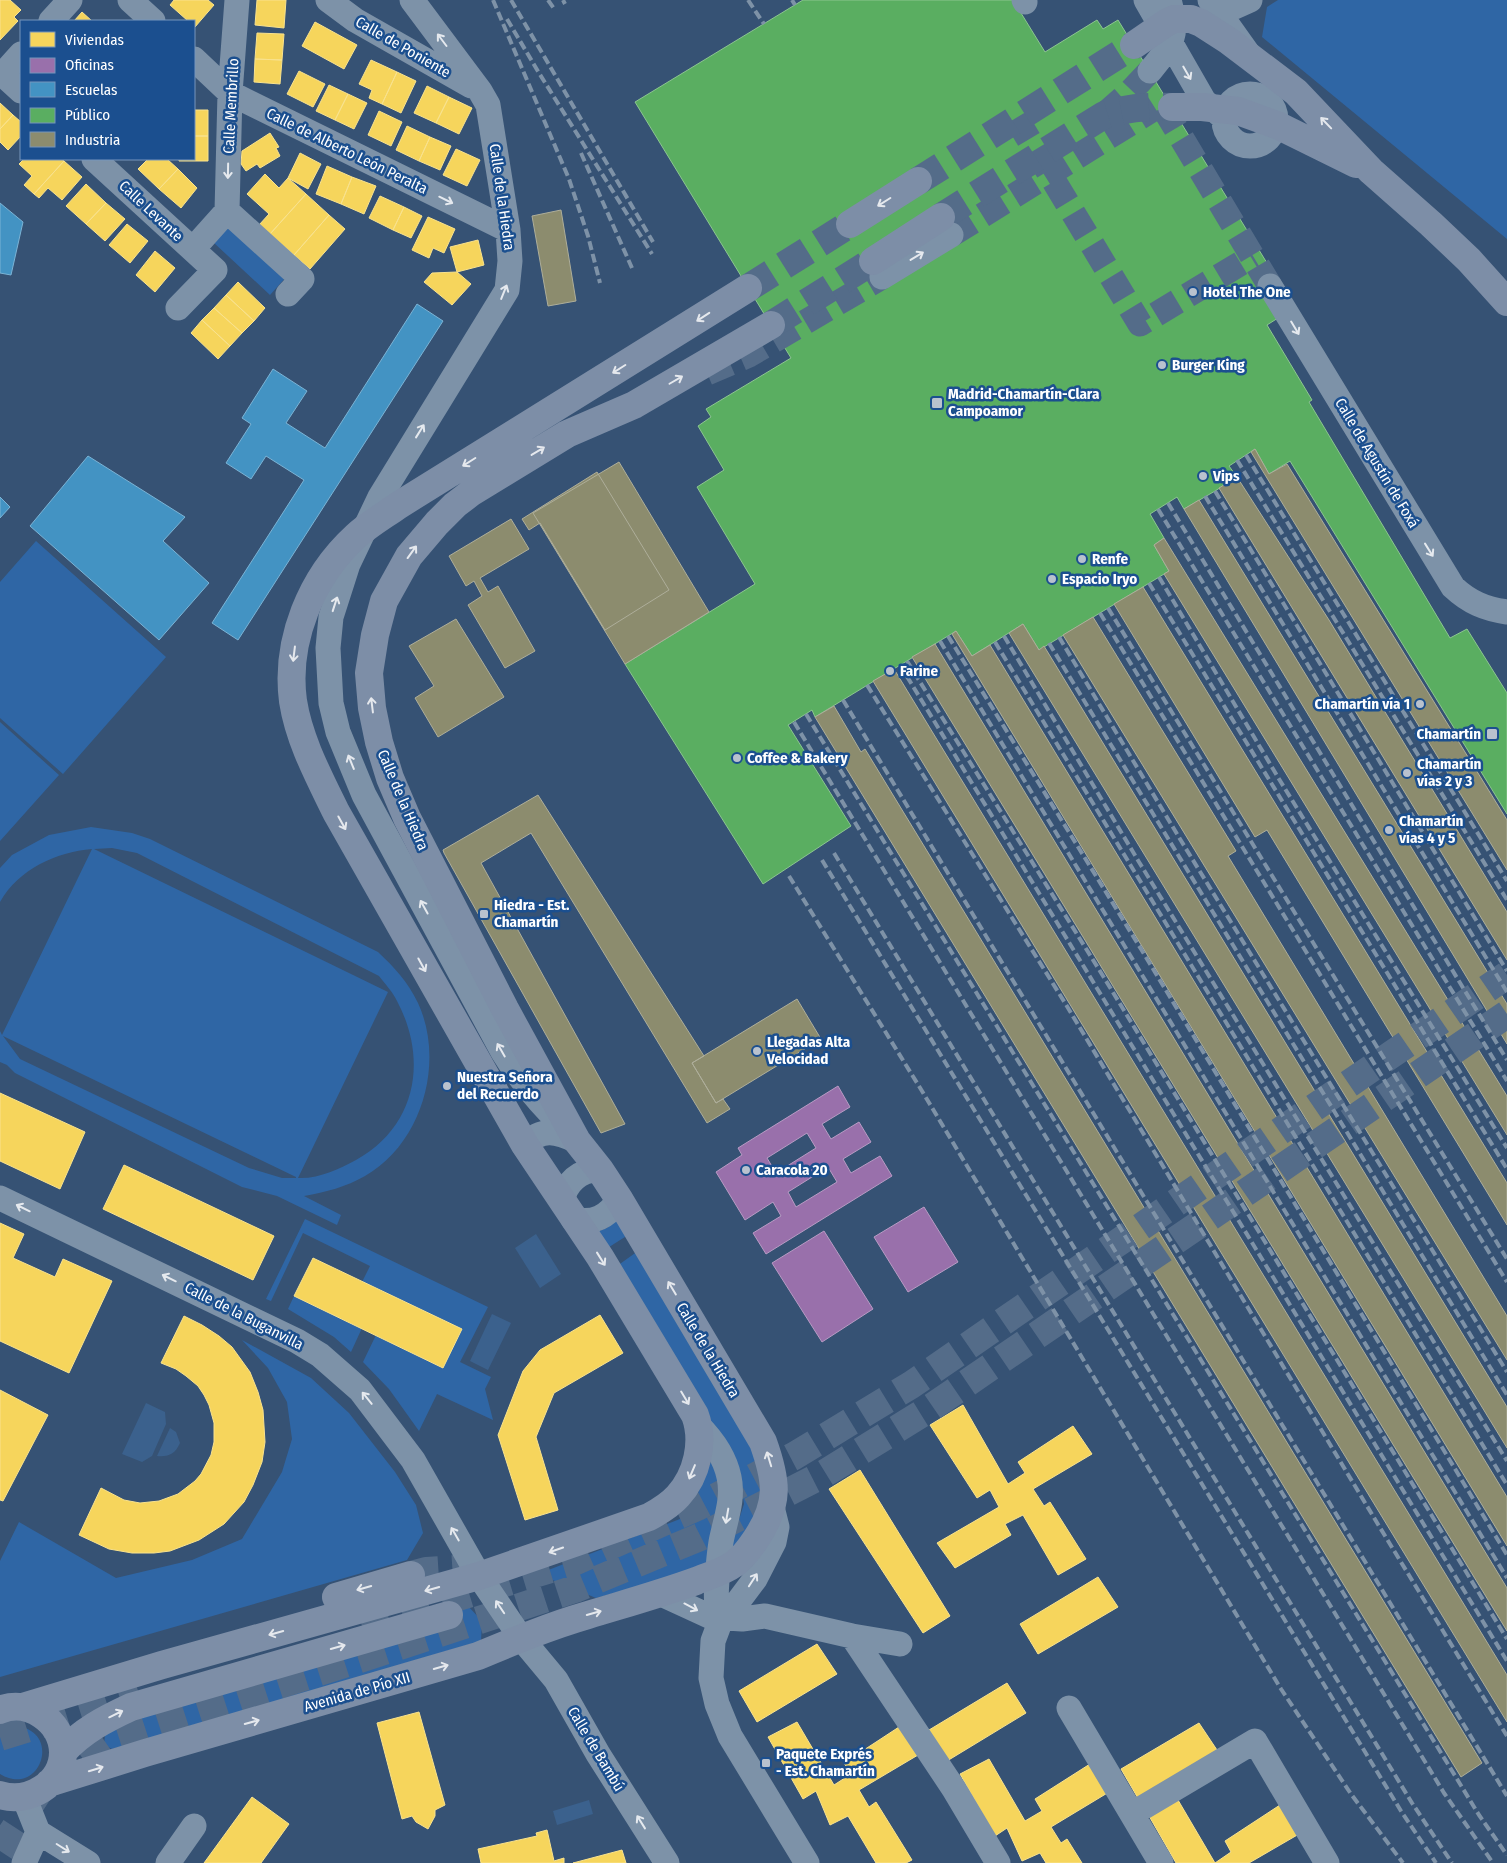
<svg xmlns="http://www.w3.org/2000/svg" width="1507" height="1863" font-family="'Fira Sans Condensed',sans-serif">
  <style>
    .green { fill: #2f66a5; fill-rule: evenodd }
    .water { fill: #3b618d }
    .homes { fill: #f6d55c; stroke: #f9e28d }
    .offices { fill: #9970ab; stroke: #b89bc4; fill-rule: evenodd }
    .schools { fill: #4393c3; stroke: #7bb3d5 }
    .public { fill: #5aae61; stroke: #8cc690 }
    .industry { fill: #8c8c6e; stroke: #aeae9a }
    .lines { fill: none; stroke-linecap: round; stroke-linejoin: round }
    .minor-tunnel { stroke: #546c89; stroke-width: 25; stroke-dasharray: 25 12; stroke-linecap: butt }
    .major-tunnel { stroke: #546c89; stroke-width: 28; stroke-dasharray: 28 14; stroke-linecap: butt }
    .minor { stroke: #7d92a8; stroke-width: 25 }
    .major { stroke: #7d8ea7; stroke-width: 28 }
    .rail { stroke: #7e92a7; stroke-width: 4; stroke-dasharray: 9 4; stroke-linecap: butt }
    .oneway { stroke: #e5e9ee }
    .oneway2 { stroke: #e5e8ed }
    .poi-dot { fill: #b9c2ce; stroke: #1b4f8f; stroke-width: 2 }
    .labels { text-anchor: middle; stroke-width: 5; stroke-linejoin: round; paint-order: stroke }
    .street-label { font-size: 15px; fill: #fff; stroke: #1b4f8f }
    .poi-label { font-size: 15px; font-weight: bold; fill: #fff; stroke: #1b4f8f; text-anchor: start }
  </style>
  <rect width="100%" height="100%" fill="#365274"/>
  <path class="green" d="M1278 0H1507V239L1262 37 1267 7Z
    M228 226 287 276 270 295 213 242Z
    M36 541 166 657 63 774 0 718V582Z
    M0 722 59 775 0 841Z
    M91 827 132 833 150 839 378 952C394 967 408 982 418 1003 445 1061 423 1143 365 1176 346 1187 326 1192 304 1196L341 1215 337 1225 277 1196 242 1187 15 1073 7 1065 0 1062V1031L2 1035 92 849C56 852 19 869 0 902V868L12 855 49 835ZM112 848 137 853 379 976C385 984 393 992 397 1001 428 1059 417 1126 356 1160 339 1169 319 1179 298 1178L388 992 94 849ZM3 1036 296 1177V1178H282L249 1168 41 1069 20 1059Z
    M305 1219 488 1307 460 1362 491 1377 485 1389 493 1420 437 1394 419 1431 389 1389 363 1362 376 1335 362 1282 370 1266 303 1233 271 1301 266 1299Z
    M618 1219 628 1235 606 1249 596 1232 607 1228Z
    M638 1251 747 1430 764 1486 754 1522 736 1549 730 1547 744 1504 740 1477 617 1266Z
    M294 1296 362 1328 351 1352 334 1337 288 1309Z
    M242 1340 311 1378 349 1413 395 1472 416 1505 423 1533 407 1560 0 1677V1561L19 1522 116 1578 192 1560 242 1539 282 1472 292 1439 287 1402 268 1368Z
    M712 1459 722 1483 709 1560 697 1571 596 1598 538 1574 680 1519 698 1493Z
    M452 1605H467L482 1621 481 1641 112 1749 104 1745 105 1735 120 1720Z
    M13 1726C64 1728 41 1799 0 1774V1731Z"/>
  <path class="water" d="M536 1234 561 1274 540 1288 515 1248Z
    M492 1314 511 1323 488 1370 470 1361Z
    M146 1403 165 1412 166 1424 152 1456 142 1462 122 1454Z
    M170 1428 176 1432 180 1443C175 1454 169 1457 157 1456Z
    M589 1800 593 1814 557 1825 553 1811Z"/>
  <path class="homes" d="M0 0H10L21 10 14 17 18 21 0 40Z
    M174 0H208L214 5 195 27 194 21H188L170 5Z
    M257 0H286L284 28 255 25Z
    M82 12 92 21H74Z
    M315 22 357 45 344 69 302 46Z
    M257 33 284 34 282 60 255 59Z
    M255 59 282 60 280 84 254 82Z
    M371 60 397 72 382 104 369 98 372 90 359 84Z
    M299 71 325 84 313 107 287 94Z
    M397 72 416 81 401 113 382 104Z
    M329 85 348 94 335 120 316 111Z
    M427 86 449 97 436 123 414 113Z
    M348 94 367 103 354 129 335 120Z
    M449 97 472 108 459 134 436 123Z
    M0 103 13 115 0 129Z
    M194 110H208V136H194Z
    M379 111 402 122 391 146 368 135Z
    M13 115 21 122V136L8 150 0 142V129Z
    M407 126 430 137 419 161 396 150Z
    M270 133 279 147 276 148 280 156 260 168 257 164 246 171 241 164 242 151Z
    M194 136H208V161H179V159H194Z
    M430 137 451 146 440 170 419 161Z
    M456 149 480 160 467 186 443 175Z
    M300 153 321 164 308 189 288 178Z
    M24 159H61L64 161 34 194 24 185 32 176 19 164Z
    M148 159H167L178 169 159 189 138 169Z
    M64 161 82 177 62 200 48 188 39 198 34 194Z
    M327 166 352 177 341 204 316 194Z
    M178 169 197 188 181 208 159 189Z
    M265 174 279 188 288 178 306 194 270 234 259 225 269 214 247 194Z
    M352 177 376 186 364 214 341 204Z
    M86 184 106 203 86 224 66 206Z
    M306 194 329 215 294 255 270 234Z
    M380 196 404 207 393 230 369 218Z
    M106 203 125 219 105 241 86 224Z
    M404 207 422 216 411 238 393 230Z
    M329 215 345 229 310 269 294 255Z
    M428 217 455 229 444 253 433 248 429 258 412 250Z
    M127 224 148 241 130 263 109 245Z
    M478 240 484 265 457 272 450 247Z
    M155 251 175 268 155 292 136 275Z
    M457 272 471 284 452 305 424 282 432 273Z
    M238 282 265 308 254 321 226 295Z
    M226 295 254 321 242 333 214 308Z
    M214 308 242 333 230 346 202 320Z
    M202 320 230 346 218 359 191 333Z
    M0 1093 85 1132 60 1189 0 1161Z
    M124 1165 274 1236 253 1280 103 1209Z
    M0 1223 24 1234 13 1258 55 1277 63 1259 112 1281 69 1373 0 1341Z
    M313 1258 462 1329 443 1368 294 1296Z
    M600 1315 623 1353 554 1393 536 1437 558 1510 525 1520 498 1435 523 1371 540 1350Z
    M184 1316 202 1325 219 1336 232 1347 250 1372 258 1392 263 1410 265 1442 262 1462 253 1485 244 1502 224 1524 199 1540 170 1551 154 1553H132L109 1549 79 1535 101 1488 124 1500 140 1503 159 1501 178 1494 195 1481 201 1474 211 1455 214 1442V1423L209 1405 204 1395 198 1386 186 1376 176 1369 161 1363Z
    M0 1390 48 1415 3 1501 0 1500Z
    M963 1405 1008 1484 1025 1473 1018 1462 1073 1426 1092 1454 1033 1489 1044 1506 1050 1502 1086 1559 1058 1575 1023 1515 1005 1524 1011 1535 955 1568 937 1543 999 1507 990 1490 977 1498 930 1425Z
    M860 1470 950 1616 923 1633 829 1489Z
    M1098 1577 1118 1607 1038 1654 1020 1624Z
    M817 1644 837 1674 757 1722 739 1691Z
    M1007 1683 1026 1713 947 1761 929 1730Z
    M419 1712 445 1805 435 1810V1816L428 1829 416 1822 412 1816 402 1819 377 1723Z
    M797 1722 834 1785 851 1774 844 1763 899 1727 918 1755 859 1790 869 1807 876 1802 912 1860 906 1863H876L848 1816 830 1825 816 1791 803 1799 768 1737Z
    M1199 1723 1219 1753 1139 1800 1121 1769Z
    M989 1759 1025 1821 1042 1811 1035 1799 1090 1764 1109 1792 1051 1827 1061 1843 1067 1839 1082 1863H1046L1040 1853 1022 1861 1007 1828 995 1836 960 1774Z
    M252 1797 289 1824 261 1863H204Z
    M1178 1800 1215 1863 1231 1852 1225 1841 1280 1805 1299 1834 1249 1863H1176L1149 1816Z
    M547 1830 554 1861 564 1858V1863H481L478 1849 537 1836 536 1833Z
    M622 1850 626 1863H573Z"/>
  <path class="offices" d="M838 1086 850 1107 822 1124 831 1139 859 1122 871 1142 843 1159 851 1173 880 1156 892 1176 766 1254 753 1233 781 1216 773 1202 745 1220 716 1172 742 1155 738 1148ZM807 1133 816 1148 776 1173 767 1158ZM828 1167 837 1182 796 1207 788 1192Z
    M924 1207 958 1262 908 1292 874 1237Z
    M824 1231 873 1309 822 1342 772 1263Z"/>
  <path class="schools" d="M0 203 23 222 11 275 0 273Z
    M417 304 443 321 238 640 212 623 304 480 266 456 251 479 226 463 251 424 242 418 273 369 307 391 286 423 325 448Z
    M88 456 185 517 163 541 209 583 159 640 30 526Z
    M0 497 10 507 0 518Z"/>
  <path class="public" d="M803 0H1013L1045 52 1097 20 1103 29 1118 20 1278 281V318L1267 325 1312 400 1309 402 1450 638 1467 629 1507 693V814L1290 461 1269 474 1255 449 1229 466 1237 477 1215 491 1184 509 1177 497 1150 514 1164 538 1154 545 1169 571 1039 650 1023 624 972 656 956 631 815 717 812 710 788 725 851 826 763 884 625 664 755 584 697 487 724 470 698 426 711 417 706 409 791 358 635 102Z"/>
  <path class="industry" d="M561 210 576 301 548 306 532 216Z
    M1255 449 1269 474 1287 464 1507 820V870L1251 452Z
    M619 462 709 612 625 664 533 513Z
    M597 472 669 590 605 630 540 523 529 530 522 519Z
    M1237 477 1329 620 1507 912V960L1219 488Z
    M1199 500 1507 1004V1044L1184 509Z
    M511 519 529 549 480 578 488 592 498 586 535 651 505 668 468 605 482 596 474 581 466 586 449 556Z
    M1164 538 1507 1096V1135L1164 574 1169 571 1154 545Z
    M1143 587 1507 1183V1225L1267 830 1255 837 1114 604Z
    M1093 617 1236 851 1228 856 1507 1316V1360L1063 635Z
    M456 619 504 697 438 737 415 698 434 686 409 646Z
    M1023 624 1039 650 1044 646 1507 1407V1448L1009 633Z
    M956 631 972 656 990 645 1507 1497V1546L952 634Z
    M935 644 1507 1588V1631L912 657Z
    M894 669 1507 1675V1722L873 681Z
    M834 706 861 752 865 749 1482 1763 1461 1777 815 717Z
    M538 795 704 1056 692 1063 716 1103 723 1099 730 1109 707 1123 531 833 481 863 625 1124 601 1133 444 853 443 850Z
    M797 999 821 1039 716 1103 692 1063Z"/>
  <g class="lines">
    <path class="minor-tunnel" d="M1163 107 1270 286
      M1104 115 1129 93 1150 71
      M1016 118 1140 324 1253 256
      M951 235 1155 108
      M707 373 749 355 882 277"/>
    <path class="major-tunnel" d="M918 181 1134 45
      M941 217 1104 115C1126 108 1149 106 1172 107
      M748 288 850 224
      M771 325 873 261
      M411 1575 426 1571 487 1567
      M362 1626 574 1562 697 1507 794 1456 911 1385 1507 975
      M0 1737 139 1694
      M0 1851 39 1791 113 1739 575 1589 700 1537 822 1475 926 1411 1507 1014"/>
    <path class="minor" d="M130 0 153 21
      M328 0 355 20 471 86
      M412 0 480 91 488 105 508 230 510 261 507 290 380 497 348 564 331 617 328 648 331 703 338 732 364 795 503 1052C520 1080 541 1105 565 1128
      M1024 0 1025 2
      M1146 0 1204 101 1224 118
      M1210 0 1247 52
      M1221 13 1250 0
      M51 21 70 0
      M194 59 230 93 508 230
      M1150 71C1173 43 1179 36 1169 0
      M0 72 21 91
      M3 74 21 54
      M1224 120a26 26 0 1 1 52 0a26 26 0 1 1-52 0Z
      M94 159 215 270 178 308
      M227 211 230 93 237 0
      M227 211 302 279 288 294
      M193 249 227 211
      M882 277 951 235
      M1270 286 1453 587C1469 602 1485 609 1507 612
      M525 1145C542 1127 557 1132 577 1141
      M0 1198 297 1341 320 1355 360 1390 413 1460 479 1576 521 1638 556 1680 598 1754 667 1863
      M562 1202C565 1183 580 1169 600 1170
      M573 1219C593 1224 608 1217 619 1199
      M698 1425C712 1439 725 1458 729 1477 734 1499 725 1521 721 1542 719 1554 718 1567 717 1580 716 1594 715 1605 722 1617
      M772 1507 777 1527 774 1542 755 1579 737 1603 722 1617 713 1641 711 1678 717 1704 730 1736 807 1863
      M661 1594 711 1617 742 1619 765 1616 852 1636 900 1644
      M852 1636 954 1789 998 1863
      M1069 1708 1161 1863
      M24 1797 38 1832 88 1863
      M1132 1814 1255 1741 1327 1863
      M24 1863 38 1832
      M168 1863 194 1826"/>
    <path class="major" d="M1134 45 1166 23 1174 19H1191L1201 23 1229 41 1296 92 1371 171 1431 224 1469 260 1507 302
      M1172 107H1202L1238 111 1279 126 1356 164
      M850 224 918 181
      M873 261 941 217
      M336 1597 411 1575
      M23 1707 162 1665 479 1576 649 1517C660 1511 670 1505 678 1496 697 1475 705 1442 695 1415L600 1257 525 1145 336 812C319 777 299 740 293 701 285 641 311 577 356 536 369 524 385 515 399 505L748 288
      M0 1710C28 1698 62 1721 63 1752 63 1784 28 1804 0 1795
      M63 1752C82 1731 105 1719 131 1707L449 1615
      M49 1783 145 1753 478 1656C514 1641 550 1626 588 1615 624 1604 660 1594 696 1581 708 1576 723 1572 734 1564 743 1558 750 1548 756 1539 780 1503 777 1481 763 1442L619 1199 600 1170 577 1141 505 1009 407 818 390 778 379 742 372 708 369 673 375 635 384 601 409 556 437 523 455 505 472 492 567 434 634 405 771 325"/>
    <path class="rail" d="M493 0 569 179 588 236 600 283
      M511 0 653 242
      M548 0 555 10
      M563 0 565 4
      M748 0 764 24
      M792 0 795 5
      M507 19 539 73 652 254
      M581 153 632 268
      M1246 455 1507 881
      M1237 460 1507 900
      M1215 491 1507 971
      M1205 496 1507 992
      M1168 503 1507 1060
      M1158 509 1507 1081
      M1159 577 1279 779 1507 1148
      M1149 583 1507 1169
      M1108 608 1507 1259
      M1100 613 1507 1282
      M948 636 1141 949 1507 1555
      M1004 636 1139 862 1507 1461
      M1059 637 1180 839 1507 1372
      M940 641 1507 1578
      M995 642 1507 1485
      M1049 643 1507 1395
      M907 661 1103 976 1507 1639
      M900 665 1507 1661
      M867 685 1065 1003 1379 1526 1507 1736
      M843 700 1507 1796
      M806 714 1479 1815 1507 1855
      M794 722 1444 1793 1493 1863
      M834 853 1412 1803 1452 1863
      M822 860 1401 1811 1436 1863
      M789 876 922 1091 1281 1689 1351 1794 1403 1863"/>
  </g>
  <defs><path id="oneway-shaft" d="M-6 0H5M1.5-3L5.5 0L1.5 3" fill="none" stroke-width="1.6" stroke-linecap="round" stroke-linejoin="round" transform="scale(1.25)"/></defs>
  <g class="oneway">
    <use href="#oneway-shaft" transform="translate(442 40) rotate(-127)"/>
    <use href="#oneway-shaft" transform="translate(1187 73) rotate(60)"/>
    <use href="#oneway-shaft" transform="translate(228 171) rotate(91)"/>
    <use href="#oneway-shaft" transform="translate(446 200) rotate(26)"/>
    <use href="#oneway-shaft" transform="translate(917 256) rotate(-31)"/>
    <use href="#oneway-shaft" transform="translate(504 292) rotate(-68)"/>
    <use href="#oneway-shaft" transform="translate(1295 328) rotate(59)"/>
    <use href="#oneway-shaft" transform="translate(420 431) rotate(-58)"/>
    <use href="#oneway-shaft" transform="translate(1429 550) rotate(58)"/>
    <use href="#oneway-shaft" transform="translate(335 604) rotate(-72)"/>
    <use href="#oneway-shaft" transform="translate(351 762) rotate(-112)"/>
    <use href="#oneway-shaft" transform="translate(424 907) rotate(-119)"/>
    <use href="#oneway-shaft" transform="translate(501 1050) rotate(-120)"/>
    <use href="#oneway-shaft" transform="translate(23 1208) rotate(-154)"/>
    <use href="#oneway-shaft" transform="translate(169 1278) rotate(-154)"/>
    <use href="#oneway-shaft" transform="translate(367 1398) rotate(-129)"/>
    <use href="#oneway-shaft" transform="translate(727 1516) rotate(100)"/>
    <use href="#oneway-shaft" transform="translate(455 1534) rotate(-120)"/>
    <use href="#oneway-shaft" transform="translate(753 1580) rotate(-57)"/>
    <use href="#oneway-shaft" transform="translate(500 1607) rotate(-124)"/>
    <use href="#oneway-shaft" transform="translate(691 1607) rotate(28)"/>
    <use href="#oneway-shaft" transform="translate(641 1822) rotate(-122)"/>
    <use href="#oneway-shaft" transform="translate(63 1848) rotate(32)"/>
  </g>
  <g class="oneway2">
    <use href="#oneway-shaft" transform="translate(1326 123) rotate(-134)"/>
    <use href="#oneway-shaft" transform="translate(884 202) rotate(148)"/>
    <use href="#oneway-shaft" transform="translate(703 317) rotate(147)"/>
    <use href="#oneway-shaft" transform="translate(619 369) rotate(148)"/>
    <use href="#oneway-shaft" transform="translate(676 380) rotate(-30)"/>
    <use href="#oneway-shaft" transform="translate(538 451) rotate(-31)"/>
    <use href="#oneway-shaft" transform="translate(469 462) rotate(148)"/>
    <use href="#oneway-shaft" transform="translate(412 552) rotate(-54)"/>
    <use href="#oneway-shaft" transform="translate(294 654) rotate(97)"/>
    <use href="#oneway-shaft" transform="translate(372 705) rotate(-97)"/>
    <use href="#oneway-shaft" transform="translate(342 823) rotate(61)"/>
    <use href="#oneway-shaft" transform="translate(422 965) rotate(61)"/>
    <use href="#oneway-shaft" transform="translate(601 1259) rotate(58)"/>
    <use href="#oneway-shaft" transform="translate(672 1288) rotate(-121)"/>
    <use href="#oneway-shaft" transform="translate(685 1398) rotate(59)"/>
    <use href="#oneway-shaft" transform="translate(769 1459) rotate(-107)"/>
    <use href="#oneway-shaft" transform="translate(692 1472) rotate(113)"/>
    <use href="#oneway-shaft" transform="translate(556 1550) rotate(161)"/>
    <use href="#oneway-shaft" transform="translate(364 1588) rotate(164)"/>
    <use href="#oneway-shaft" transform="translate(432 1589) rotate(164)"/>
    <use href="#oneway-shaft" transform="translate(594 1613) rotate(-16)"/>
    <use href="#oneway-shaft" transform="translate(276 1633) rotate(164)"/>
    <use href="#oneway-shaft" transform="translate(338 1647) rotate(-16)"/>
    <use href="#oneway-shaft" transform="translate(441 1667) rotate(-16)"/>
    <use href="#oneway-shaft" transform="translate(116 1714) rotate(-26)"/>
    <use href="#oneway-shaft" transform="translate(252 1722) rotate(-16)"/>
    <use href="#oneway-shaft" transform="translate(96 1769) rotate(-17)"/>
  </g>
  <g class="poi-dot">
    <circle cx="1193" cy="292" r="5"/>
    <circle cx="1162" cy="365" r="5"/>
    <rect x="931" y="397" width="12" height="12" rx="2.5"/>
    <circle cx="1203" cy="476" r="5"/>
    <circle cx="1082" cy="559" r="5"/>
    <circle cx="1052" cy="579" r="5"/>
    <circle cx="890" cy="671" r="5"/>
    <circle cx="1420" cy="704" r="5"/>
    <rect x="1486" y="728" width="12" height="12" rx="2.5"/>
    <circle cx="737" cy="758" r="5"/>
    <circle cx="1407" cy="773" r="5"/>
    <circle cx="1389" cy="830" r="5"/>
    <rect x="479" y="909" width="10" height="10" rx="2.5"/>
    <circle cx="757" cy="1051" r="5"/>
    <circle cx="447" cy="1086" r="5"/>
    <circle cx="746" cy="1170" r="5"/>
    <rect x="761" y="1758" width="10" height="10" rx="2.5"/>
  </g>
  <g class="labels">
    <g class="street-label">
      <text transform="translate(403 47) rotate(30)" y="5">Calle de Poniente</text>
      <text transform="translate(231 106) rotate(-87)" y="5">Calle Membrillo</text>
      <text transform="translate(347 151) rotate(26)" y="5">Calle de Alberto León Peralta</text>
      <text transform="translate(502 197) rotate(82)" y="5">Calle de la Hiedra</text>
      <text transform="translate(151 211) rotate(43)" y="5">Calle Levante</text>
      <text transform="translate(1377 463) rotate(59)" y="5">Calle de Agustín de Foxá</text>
      <text transform="translate(403 800) rotate(67)" y="5">Calle de la Hiedra</text>
      <text transform="translate(244 1316) rotate(27)" y="5">Calle de la Buganvilla</text>
      <text transform="translate(708 1350) rotate(59)" y="5">Calle de la Hiedra</text>
      <text transform="translate(357 1692) rotate(-16)" y="5">Avenida de Pío XII</text>
      <text transform="translate(596 1749) rotate(59)" y="5">Calle de Bambú</text>
    </g>
    <g class="poi-label">
      <text x="1203" y="297">Hotel The One</text>
      <text x="1172" y="370">Burger King</text>
      <text x="948" y="399">Madrid-Chamartín-Clara<tspan x="948" dy="17">Campoamor</tspan></text>
      <text x="1213" y="481">Vips</text>
      <text x="1092" y="564">Renfe</text>
      <text x="1062" y="584">Espacio Iryo</text>
      <text x="900" y="676">Farine</text>
      <text x="1410" y="709" text-anchor="end">Chamartín vía 1</text>
      <text x="1481" y="739" text-anchor="end">Chamartín</text>
      <text x="747" y="763">Coffee &amp; Bakery</text>
      <text x="1417" y="769">Chamartín<tspan x="1417" dy="17">vías 2 y 3</tspan></text>
      <text x="1399" y="826">Chamartín<tspan x="1399" dy="17">vías 4 y 5</tspan></text>
      <text x="494" y="910">Hiedra - Est.<tspan x="494" dy="17">Chamartín</tspan></text>
      <text x="767" y="1047">Llegadas Alta<tspan x="767" dy="17">Velocidad</tspan></text>
      <text x="457" y="1082">Nuestra Señora<tspan x="457" dy="17">del Recuerdo</tspan></text>
      <text x="756" y="1175">Caracola 20</text>
      <text x="776" y="1759">Paquete Exprés<tspan x="776" dy="17">- Est. Chamartín</tspan></text>
    </g>
  </g>
  <rect x="20" y="20" width="175" height="140" fill="#1b4f8f" stroke="#7695bc"/>
  <rect x="30" y="32" width="25" height="15" fill="#f6d55c" stroke="#7695bc"/>
  <text x="65" y="45" font-size="15" fill="#ffffff">Viviendas</text>
  <rect x="30" y="58" width="25" height="15" fill="#9970ab" stroke="#7695bc"/>
  <text x="65" y="70" font-size="15" fill="#ffffff">Oficinas</text>
  <rect x="30" y="82" width="25" height="15" fill="#4393c3" stroke="#7695bc"/>
  <text x="65" y="95" font-size="15" fill="#ffffff">Escuelas</text>
  <rect x="30" y="108" width="25" height="15" fill="#5aae61" stroke="#7695bc"/>
  <text x="65" y="120" font-size="15" fill="#ffffff">Público</text>
  <rect x="30" y="132" width="25" height="15" fill="#8c8c6e" stroke="#7695bc"/>
  <text x="65" y="145" font-size="15" fill="#ffffff">Industria</text>
</svg>
